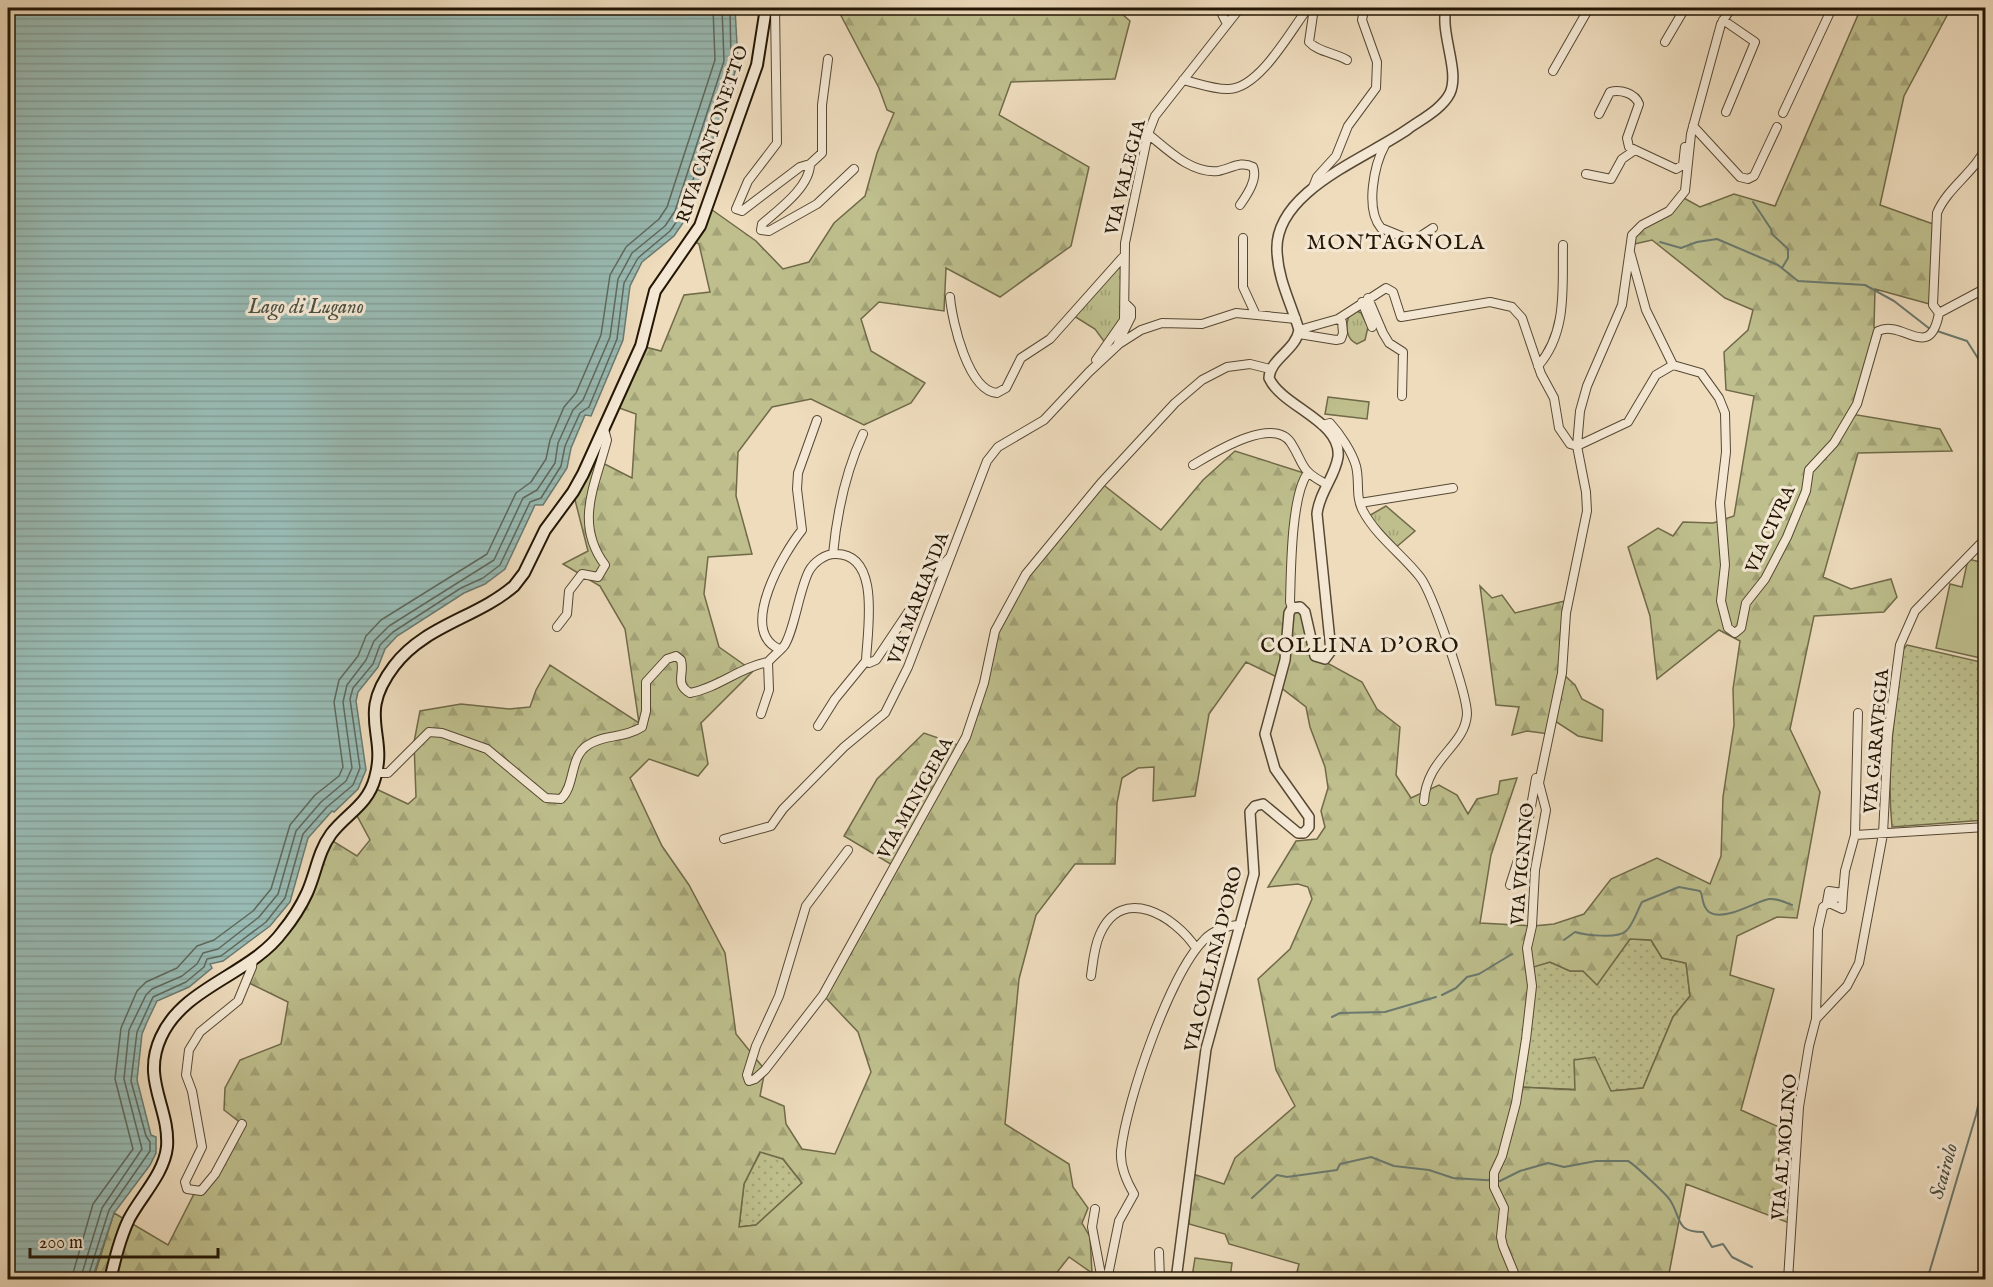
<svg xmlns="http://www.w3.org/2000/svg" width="1993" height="1287" font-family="'IM FELL English',serif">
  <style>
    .grass { fill: url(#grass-dots); stroke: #706a49; stroke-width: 1.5 }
    .forest { fill: url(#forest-firs); stroke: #706a49; stroke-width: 1.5; fill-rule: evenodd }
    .park { fill: url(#park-tufts); stroke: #706a49; stroke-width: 1.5 }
    .pitch { fill: #bebf8d; stroke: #706a49; stroke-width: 1.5 }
    .water { fill: url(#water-rules); stroke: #6a796e; stroke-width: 1.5 }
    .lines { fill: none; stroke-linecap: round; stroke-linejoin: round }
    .shore { stroke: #5e685c; stroke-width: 1.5 }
    .stream { stroke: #6a796e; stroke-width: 2 }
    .minor-casing { stroke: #564833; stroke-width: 10 }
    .tertiary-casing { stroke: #564833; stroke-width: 12 }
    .secondary-casing { stroke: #231605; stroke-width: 14 }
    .minor { stroke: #f4e8d4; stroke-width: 8 }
    .tertiary { stroke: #f4e8d4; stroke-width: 9 }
    .secondary { stroke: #f4e8d4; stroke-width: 10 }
    .labels { text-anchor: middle; stroke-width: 6; stroke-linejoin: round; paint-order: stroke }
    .street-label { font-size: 18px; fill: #231605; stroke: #f4e8d4 }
    .water-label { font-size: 20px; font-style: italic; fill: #4c5042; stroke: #f4e8d4 }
    .quarter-label { font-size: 21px; letter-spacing: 1.5px; fill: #231605; stroke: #f4e8d4 }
  </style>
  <defs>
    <pattern id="grass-dots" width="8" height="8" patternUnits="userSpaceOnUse" patternTransform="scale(1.5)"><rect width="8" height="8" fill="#bebf8d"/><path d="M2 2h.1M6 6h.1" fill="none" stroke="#a3a378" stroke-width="1.8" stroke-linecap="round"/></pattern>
    <pattern id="forest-firs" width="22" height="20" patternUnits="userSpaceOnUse" patternTransform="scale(1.5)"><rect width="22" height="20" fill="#bebf8d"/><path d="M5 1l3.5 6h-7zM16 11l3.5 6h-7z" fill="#a3a378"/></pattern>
    <pattern id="park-tufts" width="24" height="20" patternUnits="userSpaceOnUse" patternTransform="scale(1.5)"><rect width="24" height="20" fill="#bebf8d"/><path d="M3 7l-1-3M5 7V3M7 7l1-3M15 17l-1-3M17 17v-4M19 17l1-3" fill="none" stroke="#a3a378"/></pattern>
    <pattern id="water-rules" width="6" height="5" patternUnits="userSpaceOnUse" patternTransform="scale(1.5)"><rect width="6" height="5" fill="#99bbb4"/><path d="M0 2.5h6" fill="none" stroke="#84a099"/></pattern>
  </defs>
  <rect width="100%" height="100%" fill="#eedcbd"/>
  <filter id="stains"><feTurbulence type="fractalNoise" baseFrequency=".00333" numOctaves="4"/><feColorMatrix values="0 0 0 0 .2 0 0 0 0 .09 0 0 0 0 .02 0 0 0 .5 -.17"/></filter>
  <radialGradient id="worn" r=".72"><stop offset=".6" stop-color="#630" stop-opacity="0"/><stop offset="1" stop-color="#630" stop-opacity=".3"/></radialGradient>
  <path class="grass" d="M1907 645 1985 663V820L1892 827C1886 767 1895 709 1903 650Z
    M1630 939 1651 940 1662 958 1686 963 1690 996 1673 1017 1643 1088 1611 1091 1519 1087 1530 967 1550 962 1570 971H1583L1597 984Z
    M761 1151 783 1159 802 1183 756 1225 739 1227 744 1184Z"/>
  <path class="forest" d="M837 8H1115L1130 21 1115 79 1011 82 999 115 1089 167 1071 246 1000 297 946 268 944 311 879 302 861 319 871 351 925 383 911 403 864 425 811 399 772 407 738 452 736 496 752 554 708 557 704 594 719 647 753 671 701 723 708 764 698 776 649 759 630 778 662 846 689 885 725 953 736 1034 765 1070 760 1096 784 1106 786 1124 802 1149 835 1154 871 1072 858 1032 823 995 894 866 844 836 877 779 924 733 958 745 966 737 990 648 1026 574 1101 483 1161 530 1203 480 1235 451 1307 474 1300 488 1290 602 1300 607 1318 658 1362 682 1377 709 1400 727 1396 775 1411 798 1439 785 1457 795 1468 814 1477 799 1498 794 1500 781 1517 778 1491 855 1480 923 1533 926 1554 924 1584 914 1611 879 1657 858 1710 884 1721 856 1723 797 1734 725 1733 689 1740 641 1719 630 1657 679 1650 616 1628 547 1658 528 1673 536 1683 522 1713 523 1734 516 1754 396 1726 390 1724 352 1748 330 1753 310 1725 298 1652 240 1630 245 1632 235 1657 218 1682 197 1700 207 1734 194 1775 206 1861 8H1951L1904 96 1880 205 1936 225 1933 305 1875 289 1874 327 1877 333 1851 414 1940 429 1952 451 1858 453 1823 577 1851 589 1891 579 1897 597 1884 612 1814 616 1790 729 1820 792 1797 918 1777 917 1737 936 1730 975 1774 989 1741 1110 1781 1128 1778 1171 1795 1174 1792 1224 1686 1184 1668 1279 1295 1280 1299 1264 1229 1244 1225 1234 1189 1224 1193 1174 1224 1184 1235 1158 1295 1106 1276 1070 1258 979 1290 949 1312 899 1308 887 1298 884 1268 887 1296 841 1317 839 1325 827 1321 811 1328 788 1325 767 1310 727 1306 707 1275 683 1279 678 1246 662 1209 714 1195 796 1153 801 1154 767 1138 768 1122 778 1117 803 1115 864H1075L1036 915 1019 979 1005 1124 1069 1164 1073 1187 1088 1208 1082 1223 1090 1237 1092 1273 1069 1257 1051 1280H93L114 1213 168 1245 195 1192 201 1191 242 1124 224 1110 225 1088 240 1060 281 1044 288 1002 247 982 252 967 284 931 328 838 357 856 370 840 355 812 372 787 408 804 416 797 414 742 420 711 461 704 509 709 530 707 536 690 550 665 639 723 625 629 600 586 563 564 588 551 573 492 591 457 632 478 636 414 614 406 641 346 661 351 684 295 710 292 699 244 691 240 708 207 756 241 783 269 809 262 834 223 865 196 877 153 894 113 887 110 879 88ZM1630 939 1651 940 1662 958 1686 963 1690 996 1673 1017 1643 1088 1611 1091 1595 1057 1574 1060 1575 1090 1519 1087 1530 968 1550 962 1570 971H1583L1597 985ZM760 1152 783 1159 802 1183 756 1225 739 1227 744 1184Z
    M1480 586 1492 598 1502 595 1515 613 1569 600 1562 673 1575 685 1582 699 1603 710 1602 741 1578 736 1552 719 1549 734 1527 731 1512 735 1519 707 1496 705Z"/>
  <path class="park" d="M1117 265 1123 267 1121 319 1106 344 1095 329 1074 316Z
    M1357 311 1361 313 1368 327 1365 340 1357 344C1346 339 1345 326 1349 316Z
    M1386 506 1415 531 1394 549 1367 517Z"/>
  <path class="pitch" d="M1328 397 1369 402 1367 419 1325 414Z
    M1968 559 1985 563V659L1936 648 1950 584 1962 587Z
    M1195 1258 1232 1263 1230 1279 1192 1277Z"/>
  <path class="water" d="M8 8H735L738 63 687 217 674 236 642 262 630 286 623 340 591 416 585 415 571 448 567 468 543 505H535L505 569 485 584 464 593 397 636 385 649 378 667 358 692 356 701 366 770 358 789 334 812 332 811 308 838 290 902 270 926 223 961 210 964 212 968 189 987 157 1001 147 1022 142 1034 137 1080 151 1135 156 1137V1153L150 1165 114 1213 92 1279H8Z"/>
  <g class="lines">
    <path class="shore" d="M71 1280 93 1204 133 1149 115 1079 121 1028 137 991 146 982 177 968 197 946 214 940 253 911 271 889 290 825 315 795 339 776 343 767 334 702 339 680 358 656 366 636 381 620 487 554 516 493 531 482 546 459 550 440 564 407 576 393 601 335 610 275 626 247 659 219 667 207 715 60 713 8
      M80 1280 102 1208 142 1149 124 1079 129 1030 146 995 152 989 182 976 197 964 203 953 218 949 259 917 278 894 296 831 321 802 346 781 352 768 343 702 347 685 366 660 374 641 389 626 494 560 523 498 537 490 555 463 558 443 573 410 583 400 610 337 618 279 632 253 665 226 675 211 724 61 722 8
      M87 1280 109 1210 150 1151V1142L146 1136 131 1081 137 1032 153 997 186 982 204 967 207 959 221 956 266 922 285 898 303 834 327 807 353 785 360 768 350 699 353 688 373 664 380 645 393 632 461 588 483 578 500 565 530 502 541 498 561 466 565 446 580 413 589 407 617 339 624 283 638 258 670 231 682 214 731 63 730 8"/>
    <path class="stream" d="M1753 202 1771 229 1772 234 1788 249V258L1782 268
      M1660 242 1681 248 1697 242 1717 239 1778 265 1798 281 1865 285 1894 301 1930 329
      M1937 331 1967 341 1986 371
      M1564 940 1575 932C1585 935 1618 939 1626 931 1633 925 1637 911 1642 902L1679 887 1700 891C1704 897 1701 906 1709 912 1724 922 1754 902 1769 899 1777 898 1785 902 1792 905
      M1442 995 1456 988 1467 977 1479 974 1512 954
      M1332 1017 1340 1013 1385 1012 1436 997
      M1252 1198 1277 1175 1287 1177 1337 1170 1340 1164 1371 1157 1394 1166 1429 1170 1453 1178 1500 1181 1520 1171 1548 1163 1564 1167 1596 1161H1628C1634 1164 1667 1195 1670 1200 1682 1219 1675 1232 1703 1232L1712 1247 1723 1244 1732 1257 1752 1267
      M1927 1280 1976 1115 1986 1070"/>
    <g class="minor-casing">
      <path id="minor" d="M775 8 777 143 748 181 736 209 742 211 800 167 810 164C810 187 778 210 762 224L761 230 769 231 817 204 854 169
        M1219 8 1227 24
        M1314 8 1309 42C1318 52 1336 53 1347 60
        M1723 20 1755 42 1726 112
        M1665 42 1685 8
        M1553 71 1589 8
        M1183 80C1197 83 1215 90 1229 89 1260 88 1291 30 1308 8
        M1783 113 1832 8
        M1599 114 1610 92C1620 89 1635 93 1639 104L1627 138 1629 147 1676 169 1683 165 1685 147
        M1693 126 1740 177 1748 179 1754 176 1777 127
        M1148 134C1167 149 1191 174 1218 171 1231 169 1240 160 1253 167 1258 179 1247 195 1240 205
        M1385 145C1374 165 1365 209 1381 228L1413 241
        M810 164 822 153V105L828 59
        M1586 174 1611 179 1622 159 1635 150
        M1313 187 1317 177 1336 156 1348 126 1376 88 1377 62 1362 20 1364 10 1368 8
        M1243 238V287L1255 313
        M1413 241 1433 228
        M1630 252 1646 310 1673 365
        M950 297C952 321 968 391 997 393L1006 388 1021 358 1050 339 1123 257
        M1368 298 1383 333 1389 343 1403 352 1402 396
        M1362 302 1372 327
        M1939 313 1933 305 1937 213C1947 188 1975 172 1986 147
        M1939 313 1986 288
        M1338 319 1386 288 1393 292 1401 317 1490 302 1512 307 1522 318 1541 374 1554 398 1559 428 1570 444 1577 446
        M1299 334 1336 340 1341 339 1343 333 1342 322 1338 319 1299 330
        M1118 343 1131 317V309L1125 303
        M1096 360 1124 320 1125 243 1148 134 1155 116 1240 8
        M1673 365 1701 373 1719 398 1725 413 1726 452 1720 503 1725 565 1721 601 1728 628 1735 633 1741 628 1746 603 1765 579 1787 537 1806 491 1809 470 1834 443 1857 404 1878 331C1903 319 1930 363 1939 313
        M1538 366C1568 332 1562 286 1563 245
        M1322 425 1330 423C1340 434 1352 452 1356 466 1360 482 1355 496 1363 511 1377 537 1402 554 1420 577 1432 592 1467 694 1467 714 1465 747 1427 757 1424 801
        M1577 446 1628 422 1656 375 1673 365
        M1193 465C1212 454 1273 415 1291 443 1305 465 1299 470 1326 484
        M1360 503 1453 488
        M833 554C837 512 845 473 863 434
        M1292 608 1290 602C1291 571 1291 498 1307 474
        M557 627 567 614 569 591 582 574 598 577 605 565C574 523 595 486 607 440L604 429
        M779 649C737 630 785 551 802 530L797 489 798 473 817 420
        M768 662C773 656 780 651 784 646 794 632 799 590 809 571 814 562 825 554 835 554 882 553 867 632 866 661L869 663 876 660 931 578 949 558
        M818 726 835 699 866 661
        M376 773H388L429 732 442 733 487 749 546 798 561 799C576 784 569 757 588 745 604 734 623 739 642 727L646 711V682L667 659 676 656 681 660C685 674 674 684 690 693 718 688 740 667 768 662L769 690 761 714
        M1855 835 1986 827
        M724 839 771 826 783 809 844 747 885 713 908 667 987 461 998 447 1044 420 1089 372 1119 344 1141 330 1162 323 1202 324 1236 313 1296 319
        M848 850 806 906 779 996 756 1046 747 1075 749 1081 755 1079 765 1070 823 995 966 737 984 683 995 631 1026 574 1101 483 1175 403 1202 380 1227 367 1250 364 1270 369
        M1510 885 1526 835 1536 778
        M1829 891 1843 893 1842 909 1827 902Z
        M1091 976C1093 962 1094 947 1100 934 1122 884 1175 916 1196 948
        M1816 1019 1818 929 1823 907 1843 893 1845 871 1855 835 1858 713
        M242 1124 215 1174 201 1191 187 1189 185 1182 202 1147 192 1091 186 1075 189 1050 200 1032 238 1001 252 967 253 959
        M1095 1209 1092 1227 1102 1280
        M1159 1252 1160 1280
        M1107 1280 1119 1221 1134 1194C1127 1182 1120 1165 1121 1151 1126 1102 1170 973 1204 940 1213 930 1228 925 1241 925
        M1517 1280 1503 1246 1501 1237 1504 1208 1494 1187V1173L1502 1156 1516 1103 1526 1039 1532 986 1527 948 1532 926 1535 870 1546 810 1539 783 1562 673 1566 613 1587 511 1586 492 1577 446 1580 411 1587 386 1622 305 1632 235 1642 225 1669 211 1685 191 1691 134 1721 24 1731 8
        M1788 1280 1799 1107 1809 1046 1816 1019 1847 986 1859 963 1883 834 1888 735 1900 645 1915 611 1986 538"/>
    </g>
    <g class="tertiary-casing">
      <path id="tertiary" d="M1176 1280 1206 1049 1254 874 1250 812 1255 806 1263 804 1298 833H1304L1309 827V817L1275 769 1265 734 1285 660 1289 613 1292 608 1300 607 1305 612 1315 656 1325 659 1331 651 1317 514C1319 493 1335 477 1338 457 1342 421 1282 407 1269 378 1270 359 1296 350 1299 330 1291 303 1278 280 1277 251 1274 191 1367 158 1408 129 1422 119 1442 109 1450 93 1460 71 1440 34 1446 8"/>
    </g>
    <g class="secondary-casing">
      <path id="secondary" d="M110 1280C115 1259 120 1238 129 1219 141 1196 164 1174 167 1147 170 1107 141 1080 161 1037 184 986 251 975 283 931 292 920 301 906 307 893 316 873 318 852 331 834 346 814 368 805 375 778 388 733 356 716 394 666 425 625 477 618 514 586L524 573 545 530 573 492 583 474 641 346 655 291 700 226 757 65 766 8"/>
    </g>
    <use href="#minor" class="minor"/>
    <use href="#tertiary" class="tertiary"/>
    <use href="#secondary" class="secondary"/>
  </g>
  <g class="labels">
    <g class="street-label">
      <text transform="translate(712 134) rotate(-71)" y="6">RIVA CANTONETTO</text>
      <text transform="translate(1125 177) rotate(-76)" y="6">VIA VALEGIA</text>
      <text transform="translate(1770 529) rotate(-65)" y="6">VIA CIVRA</text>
      <text transform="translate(918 598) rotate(-69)" y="6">VIA MARIANDA</text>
      <text transform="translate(1876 741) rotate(-85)" y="6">VIA GARAVEGIA</text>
      <text transform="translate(915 798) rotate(-61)" y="6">VIA MINIGERA</text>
      <text transform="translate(1522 864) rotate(-85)" y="6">VIA VIGNINO</text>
      <text transform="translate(1213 959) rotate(-76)" y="6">VIA COLLINA D'ORO</text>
      <text transform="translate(1784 1147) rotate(-85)" y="6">VIA AL MOLINO</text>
    </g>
    <g class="water-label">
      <text x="306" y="313">Lago di Lugano</text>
      <text transform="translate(1943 1171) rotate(-74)" y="7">Scairolo</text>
    </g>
    <g class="quarter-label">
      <text x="1396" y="249">MONTAGNOLA</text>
      <text x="1360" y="652">COLLINA D'ORO</text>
    </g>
  </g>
  <rect width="1993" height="1287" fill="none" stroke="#eedcbd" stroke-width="30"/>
  <rect x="9" y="9" width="1975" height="1269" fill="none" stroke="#231605" stroke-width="3"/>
  <rect x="15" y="15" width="1963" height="1257" fill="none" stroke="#231605" stroke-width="1.5"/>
  <path d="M30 1248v9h188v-9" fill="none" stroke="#231605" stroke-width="3"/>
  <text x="39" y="1248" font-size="18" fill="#231605" stroke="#f4e8d4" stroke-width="4.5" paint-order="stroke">200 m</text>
  <rect width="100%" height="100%" filter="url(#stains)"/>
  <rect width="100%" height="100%" fill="url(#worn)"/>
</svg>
